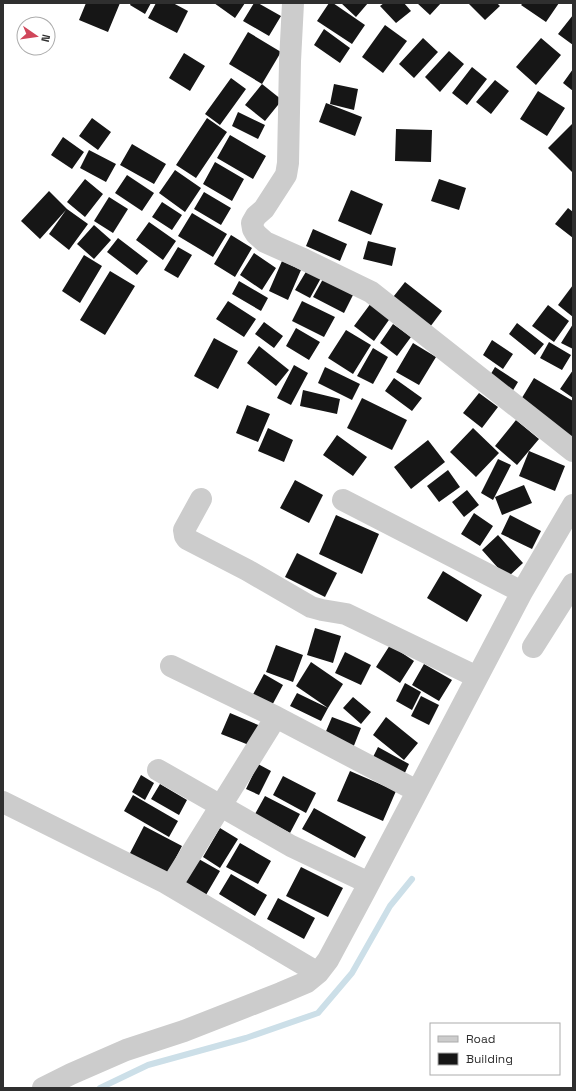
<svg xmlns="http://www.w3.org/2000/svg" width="576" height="1091" font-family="'Space Grotesk',sans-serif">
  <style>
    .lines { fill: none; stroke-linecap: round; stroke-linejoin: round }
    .stream { stroke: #ccdfe8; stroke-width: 6 }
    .building { fill: #161616 }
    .minor { stroke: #ccc; stroke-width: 22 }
  </style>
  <rect width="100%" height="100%" fill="#fff"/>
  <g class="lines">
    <path class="stream" d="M100 1088 148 1065 246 1038 318 1013 352 973 390 906 412 879"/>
  </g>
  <path class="building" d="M86 3H120L108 32 79 20Z
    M131 3H151L145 14 130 5Z
    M156 3H173L188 11 177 33 148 18Z
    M214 3H245L235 18Z
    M254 3H258L281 16 269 36 243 21Z
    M329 3H333L365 25 352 44 317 21Z
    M341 3H368L356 17Z
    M384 3H404L411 11 396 23 380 6Z
    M417 3H441L430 15Z
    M468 3H497L500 6 485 20Z
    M523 3H559L546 22 521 5Z
    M573 15V45L558 34Z
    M385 25 407 41 383 73 362 57Z
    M324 29 350 48 340 63 314 45Z
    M248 32 281 52 262 84 229 64Z
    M423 38 438 52 414 78 399 64Z
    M541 38 561 55 536 85 516 67Z
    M449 51 464 64 440 92 425 77Z
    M184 53 205 66 190 91 169 78Z
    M472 67 487 79 467 105 452 93Z
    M573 69V91L563 83Z
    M231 78 246 89 220 125 205 114Z
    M495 80 509 91 491 114 476 102Z
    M262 84 282 100 265 121 245 105Z
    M334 84 358 89 354 110 330 104Z
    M538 91 565 108 547 136 520 119Z
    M326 103 362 117 355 136 319 122Z
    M238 112 265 125 258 139 232 126Z
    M92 118 111 132 98 150 79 136Z
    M207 118 227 132 196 178 176 165Z
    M573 123V173L548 148Z
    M396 129 432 130 431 162 395 161Z
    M230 135 266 156 253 179 217 158Z
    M63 137 84 152 72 169 51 155Z
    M132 144 166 164 154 184 120 165Z
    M89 150 116 164 106 182 80 168Z
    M215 162 244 179 232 201 203 184Z
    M175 170 201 188 185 212 159 193Z
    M127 175 154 193 142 211 115 193Z
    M85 179 103 194 85 217 67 202Z
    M439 179 466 188 459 210 431 201Z
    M351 190 383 204 371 235 338 221Z
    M49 191 67 209 88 224 69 250 49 234 66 210 40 239 21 221Z
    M204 192 231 208 221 225 194 209Z
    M109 197 128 209 113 233 94 221Z
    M162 202 182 215 172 230 152 217Z
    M568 208 573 212V238L555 224Z
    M192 213 227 234 213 257 178 236Z
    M149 222 176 241 163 260 136 240Z
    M94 225 111 240 94 259 77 244Z
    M313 229 347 244 340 261 306 246Z
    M231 235 252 248 235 277 214 264Z
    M118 238 148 261 137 275 107 252Z
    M368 241 396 248 392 266 363 259Z
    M178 247 192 255 178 278 164 270Z
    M254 253 276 268 262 290 240 275Z
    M84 255 102 266 80 303 62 291Z
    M282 261 301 270 288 300 269 291Z
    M307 270 321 278 310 298 295 290Z
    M110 271 135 286 105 335 80 320Z
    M323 279 353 295 344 313 313 297Z
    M239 281 268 298 261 311 232 294Z
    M405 282 442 311 427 331 390 301Z
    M573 285V317L558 305Z
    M228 301 256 319 244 337 216 319Z
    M302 301 335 317 324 337 292 321Z
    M371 303 391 317 374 341 354 326Z
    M548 305 569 321 554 342 532 326Z
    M264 322 283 336 274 348 255 334Z
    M517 323 544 344 535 355 509 334Z
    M393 324 411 337 397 356 380 343Z
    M573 324V349L561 343Z
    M296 328 320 342 309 360 286 346Z
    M346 330 371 345 353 374 328 358Z
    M214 338 238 351 218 389 194 376Z
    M492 340 513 354 503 369 483 355Z
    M549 342 571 355 562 370 540 358Z
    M413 343 436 357 419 385 396 372Z
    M259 346 289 370 276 386 247 363Z
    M373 348 388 357 373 384 357 376Z
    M294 365 308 373 291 405 277 398Z
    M325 367 360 384 352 400 318 383Z
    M495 367 518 382 509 397 486 382Z
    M573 370V398L560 389Z
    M394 378 422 398 412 411 385 391Z
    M534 378 573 401V434L571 438 517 406Z
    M303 390 340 399 337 414 300 406Z
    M479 393 498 407 482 428 463 413Z
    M362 398 407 420 392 450 347 428Z
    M247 405 270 414 258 442 236 433Z
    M516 420 539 439 517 465 495 446Z
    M268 428 293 440 284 462 258 451Z
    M473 428 499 453 476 477 450 452Z
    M337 435 367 457 353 476 323 455Z
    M428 440 445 462 411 489 394 467Z
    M529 451 565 466 555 491 519 476Z
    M498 459 511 465 493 500 481 493Z
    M448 470 460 487 439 502 427 486Z
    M295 480 323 495 309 523 280 508Z
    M524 485 532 503 502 515 495 497Z
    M467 490 479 505 464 517 452 502Z
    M474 513 493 526 480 546 461 534Z
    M336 515 379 534 362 574 319 554Z
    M510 515 541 531 532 549 501 534Z
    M498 535 523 563 507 578 482 550Z
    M297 553 337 573 325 597 285 577Z
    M443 571 482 595 467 622 427 598Z
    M315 628 341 636 333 663 307 655Z
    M276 645 303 655 293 682 266 672Z
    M390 645 414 661 400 683 376 667Z
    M345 652 371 665 361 685 335 673Z
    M311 662 343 684 328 708 321 721 290 706 297 693 328 708 296 686Z
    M424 664 452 680 439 701 412 685Z
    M264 674 283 685 269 711 250 700Z
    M405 683 421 692 412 710 396 701Z
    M421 696 439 705 429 725 411 716Z
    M353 697 371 712 361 724 343 708Z
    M230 713 263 727 254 747 221 734Z
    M332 717 361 728 353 748 324 736Z
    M386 717 418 743 404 760 373 735Z
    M378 747 409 764 403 777 371 761Z
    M258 764 271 771 259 795 246 789Z
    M350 771 396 791 383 821 337 801Z
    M141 775 154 783 145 800 132 792Z
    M283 776 316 793 306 813 273 795Z
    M160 784 187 800 179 815 151 799Z
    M133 795 178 821 169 837 124 811Z
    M265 796 300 814 290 833 255 814Z
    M314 808 366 837 355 858 302 829Z
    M144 826 182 846 167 875 129 855Z
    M220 828 238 839 220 868 203 857Z
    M240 843 271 861 258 884 226 867Z
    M197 858 220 871 203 900 180 886Z
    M301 867 343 888 328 917 286 896Z
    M231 874 267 895 255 916 219 894Z
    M278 898 315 918 304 939 267 919Z"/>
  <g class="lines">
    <path class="minor" d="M293 3 290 61 288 163 286 175 264 209 256 216 252 223 253 229 256 234 265 242 301 258 371 292 573 451
      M201 499 184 530 185 536 187 539 247 570 311 607 322 610 346 614 477 677
      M343 500 522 592
      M533 647 573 584
      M171 666 276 717 417 791
      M158 770 291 846 369 883
      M3 802 166 883 318 973
      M171 886 276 717
      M43 1088 71 1074 126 1050 184 1031 281 993 307 982 318 973 328 960 365 891 522 592 573 505"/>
  </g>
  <rect width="576" height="1091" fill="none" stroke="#2f2f2f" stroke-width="8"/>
  <rect x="430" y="1023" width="130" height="52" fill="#ffffff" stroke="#acacac"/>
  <rect x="438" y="1036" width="20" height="6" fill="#cccccc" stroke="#acacac"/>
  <text x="466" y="1043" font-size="12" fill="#2f2f2f">Road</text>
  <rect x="438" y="1053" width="20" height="12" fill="#161616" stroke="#acacac"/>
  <text x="466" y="1063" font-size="12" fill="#2f2f2f">Building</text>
  <g transform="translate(36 36) rotate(103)"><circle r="19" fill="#ffffff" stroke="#acacac"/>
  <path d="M0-3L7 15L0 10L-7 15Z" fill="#d0465a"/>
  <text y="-6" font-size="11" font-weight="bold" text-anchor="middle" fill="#2f2f2f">N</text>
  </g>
</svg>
